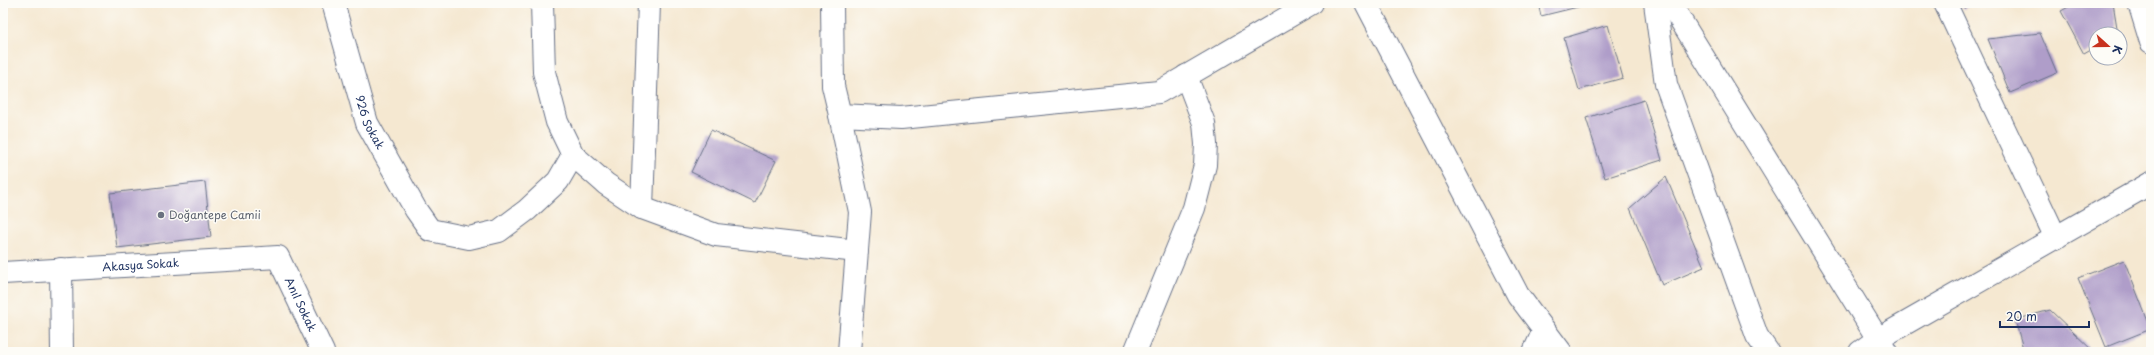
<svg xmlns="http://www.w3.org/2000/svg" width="2154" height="355" font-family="'Playpen Sans',sans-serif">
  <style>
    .building { fill: #af9dc9 }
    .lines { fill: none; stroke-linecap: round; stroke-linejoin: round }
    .minor-casing { stroke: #677086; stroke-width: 24 }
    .minor { stroke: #fff; stroke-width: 22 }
    .worship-dot { fill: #6b7280; stroke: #fdfcf7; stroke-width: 1.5 }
    .labels { text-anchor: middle; stroke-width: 3; stroke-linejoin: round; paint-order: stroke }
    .street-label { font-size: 11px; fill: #1b2f5e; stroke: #fdfcf7 }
    .worship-label { font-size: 11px; fill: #5b616d; stroke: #fdfcf7; text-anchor: start }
  </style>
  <rect width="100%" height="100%" fill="#fdfcf7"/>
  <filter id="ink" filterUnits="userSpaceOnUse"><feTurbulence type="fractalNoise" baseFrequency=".025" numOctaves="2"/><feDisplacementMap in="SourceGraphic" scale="8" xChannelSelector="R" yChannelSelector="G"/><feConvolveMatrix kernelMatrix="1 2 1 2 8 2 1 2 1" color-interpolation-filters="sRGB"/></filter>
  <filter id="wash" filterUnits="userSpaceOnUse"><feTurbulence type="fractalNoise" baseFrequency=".012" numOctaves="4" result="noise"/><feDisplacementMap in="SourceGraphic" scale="16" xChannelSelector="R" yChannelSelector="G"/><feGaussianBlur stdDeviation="0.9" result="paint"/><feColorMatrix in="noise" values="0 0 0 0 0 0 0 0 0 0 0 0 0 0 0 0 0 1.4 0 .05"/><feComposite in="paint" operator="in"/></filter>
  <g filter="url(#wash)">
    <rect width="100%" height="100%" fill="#f5e8d1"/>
    <g id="blocks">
      <path class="building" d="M1538 3H1590V4L1541 16Z
        M1961 3H1976L1964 9Z
        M2076 3H2113L2118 34H2096V47L2084 54 2061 11Z
        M1608 25 1623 78 1579 90 1564 38Z
        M2040 33 2057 73 2010 93 1988 39Z
        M1644 100 1662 160 1605 178 1586 118Z
        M711 130 776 161 755 203 691 172Z
        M1666 177 1704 267 1662 285 1630 208Z
        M205 182 211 237 117 248 110 193Z
        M2124 260 2151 329 2106 347 2078 278Z
        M2050 310 2094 352H2024L2015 320Z"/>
    </g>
  </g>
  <g filter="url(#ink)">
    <use href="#blocks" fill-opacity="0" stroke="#677086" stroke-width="1"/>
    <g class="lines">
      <g class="minor-casing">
        <g id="minor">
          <path id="s1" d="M333 3 367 123 416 210 430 230 469 238 499 231 527 210 558 181 573 155"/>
          <path d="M542 3 544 72 557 122 573 155 606 184 642 208 716 235 857 251"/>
          <path d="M832 3 833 86 840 115 901 118 1159 92 1312 3"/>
          <path d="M1366 3 1518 295 1561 352"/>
          <path d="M1655 3 1666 84 1757 336 1768 352"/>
          <path d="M1670 3 1886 352"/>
          <path d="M1945 3 2056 238"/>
          <path d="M2139 3 2151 42"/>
          <path d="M840 115 860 212 849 352"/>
          <path d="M642 208 649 3"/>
          <path d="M61 269 62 352"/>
          <path id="s2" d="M3 273 278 257 323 352"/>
          <path d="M1135 352 1194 208 1205 165 1206 144 1204 123 1186 76"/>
          <path d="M1534 352 1544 330"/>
          <path d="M1860 352 1878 339 2151 183"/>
        </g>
      </g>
      <use href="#minor" class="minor"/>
    </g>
  </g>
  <circle class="worship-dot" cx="161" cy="215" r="4"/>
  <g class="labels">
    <g class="street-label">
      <text dy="4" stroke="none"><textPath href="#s1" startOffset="125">926 Sokak</textPath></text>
      <text dy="4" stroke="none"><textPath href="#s2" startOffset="138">Akasya Sokak</textPath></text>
      <text dy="4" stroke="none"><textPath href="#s2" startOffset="328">Anıl Sokak</textPath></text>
    </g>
    <g class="worship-label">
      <text x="169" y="219">Doğantepe Camii</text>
    </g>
  </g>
  <rect width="2154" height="355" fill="none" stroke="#fdfcf7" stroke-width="16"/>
  <g transform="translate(2108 46) rotate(111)"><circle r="19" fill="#fdfcf7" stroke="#a3aaba"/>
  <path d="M0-3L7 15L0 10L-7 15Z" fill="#c8321e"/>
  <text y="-6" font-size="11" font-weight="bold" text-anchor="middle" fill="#1b2f5e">K</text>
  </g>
  <path d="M2000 321v6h89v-6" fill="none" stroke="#1b2f5e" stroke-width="2"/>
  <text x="2006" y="321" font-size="12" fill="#1b2f5e" stroke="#fdfcf7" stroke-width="3" paint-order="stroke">20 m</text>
</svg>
